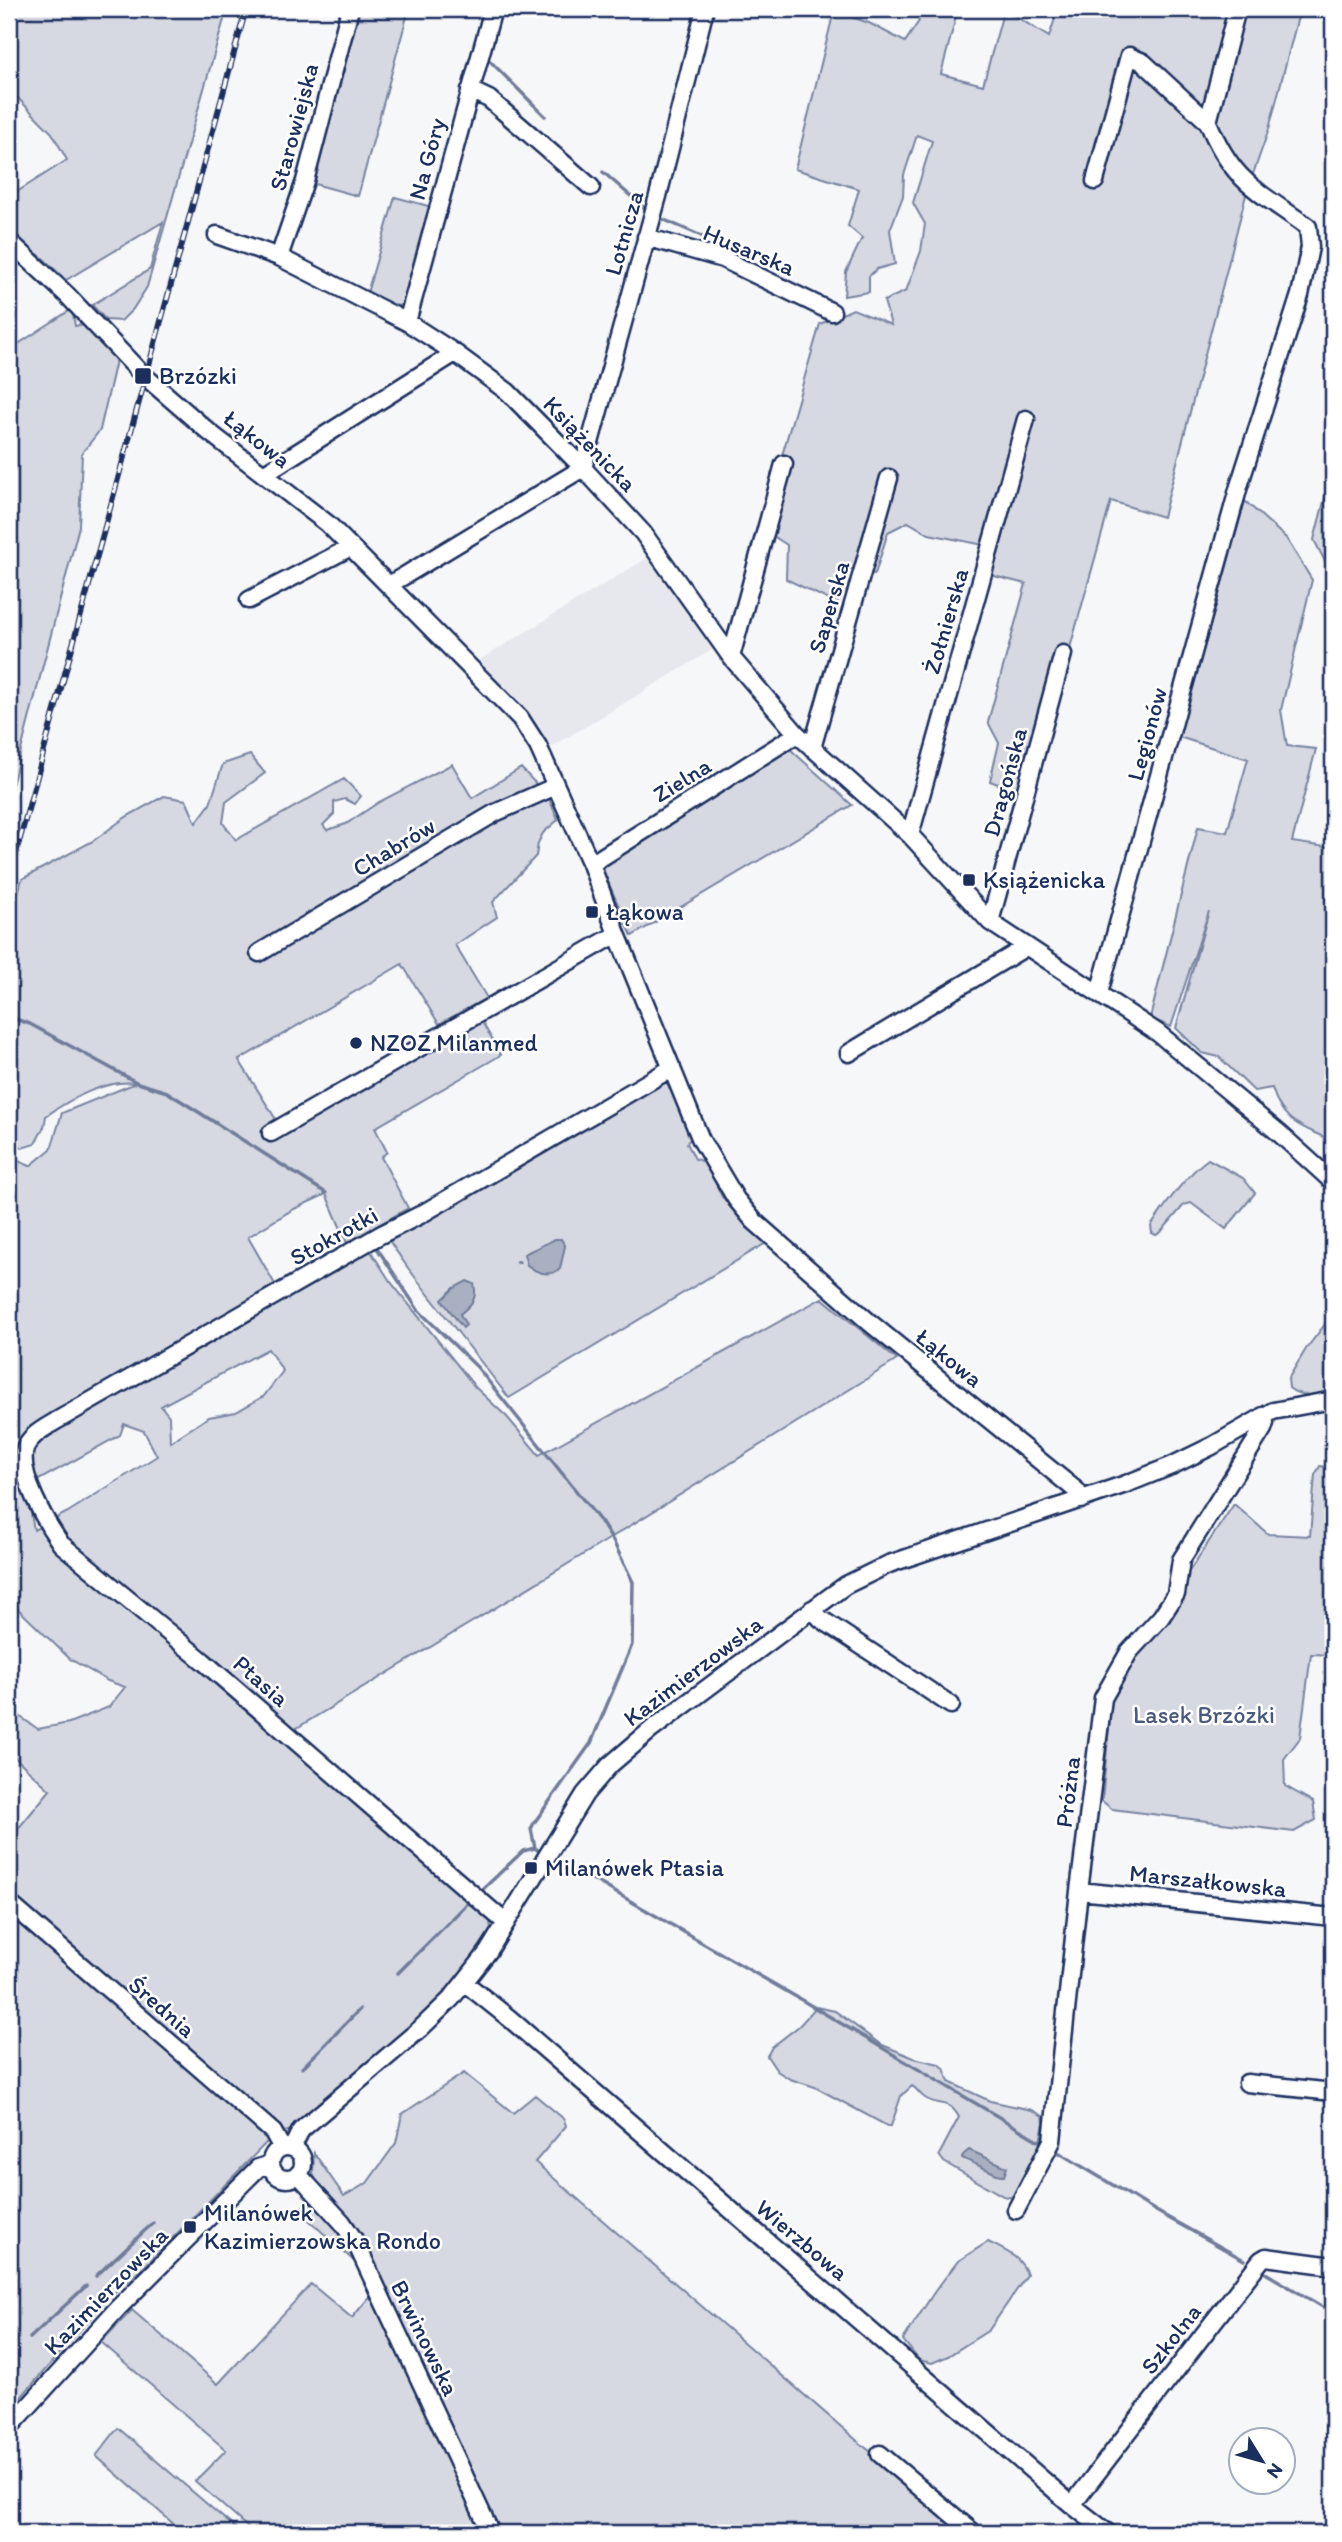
<svg xmlns="http://www.w3.org/2000/svg" width="1342" height="2542" font-family="Itim,sans-serif">
  <style>
    .built { fill: #e6e8ee }
    .green { fill: #d6d9e2; stroke: #7884a0; stroke-width: 2; fill-rule: evenodd }
    .water { fill: #a9b0c1; stroke: #707c99; stroke-width: 2 }
    .lines { fill: none; stroke-linecap: round; stroke-linejoin: round }
    .stream { stroke: #707c99; stroke-width: 3.5 }
    .minor-casing { stroke: #1b2f5e; stroke-width: 21 }
    .minor { stroke: #fff; stroke-width: 16 }
    .rail-casing { stroke: #1b2f5e; stroke-width: 6 }
    .rail { stroke: #fff; stroke-width: 3.5; stroke-dasharray: 10; stroke-linecap: butt }
    .poi-dot { fill: #1b2f5e; stroke: #fff; stroke-width: 2.5 }
    .labels { text-anchor: middle; stroke-width: 5; stroke-linejoin: round; paint-order: stroke }
    .street-label { font-size: 24px; fill: #1b2f5e; stroke: #fff }
    .poi-label { font-size: 24px; fill: #1b2f5e; stroke: #fff; text-anchor: start }
    .park-label { font-size: 24px; fill: #4a5a7f; stroke: #fff }
  </style>
  <rect width="100%" height="100%" fill="#f6f7f9"/>
  <filter id="ink" filterUnits="userSpaceOnUse"><feTurbulence type="fractalNoise" baseFrequency=".0143" numOctaves="2"/><feDisplacementMap in="SourceGraphic" scale="14" xChannelSelector="R" yChannelSelector="G"/><feConvolveMatrix kernelMatrix="1 2 1 2 8 2 1 2 1" color-interpolation-filters="sRGB"/></filter>
  <g filter="url(#ink)">
    <path class="built" d="M649 557 712 650 550 748 525 710 478 661Z"/>
    <path class="green" d="M9 9H227L147 287 133 309 121 321 106 320 92 305 150 269 163 222 66 280 43 258 9 233V197L67 160 52 133 9 89Z
      M360 9H409L358 196 311 183Z
      M882 9H958L941 74 983 85 1004 9 1049 37 1058 9H1300L1269 129 1247 191 1163 517 1111 501 1029 795 990 781 999 743 988 722 1026 584 986 574 999 548 929 534 908 522 888 532 875 574 846 568 837 604 786 579 787 545 761 528 820 324 853 309 891 325 884 301 906 291 921 251 925 224 913 203 932 141 917 135 904 175 903 196 890 230 895 264 877 269 869 276V292L844 296 846 272 862 238 848 226 859 189 795 169 834 11 869 23 905 42 919 21 911 12Z
      M395 197 432 207 404 305 396 306 367 293Z
      M72 309 75 326C93 321 105 343 116 355L115 365 100 430 82 453 79 526 9 797V350Z
      M1333 467V577L1314 540Z
      M1245 501 1286 538 1312 580 1281 710 1287 746 1316 749 1292 842 1333 848V1129L1328 1139C1298 1125 1282 1121 1272 1088L1254 1091 1219 1057 1202 1053 1176 1028 1209 911 1171 1027 1150 1018 1198 827 1227 832 1248 759 1179 737Z
      M790 749 852 805 632 936 601 866Z
      M250 755 265 773 226 802 223 823 236 840 344 779 361 796 355 804 345 799 334 802V814L323 825 327 830 346 824 379 802 452 764 472 798 521 768 538 786 543 784 558 820 543 833 538 843 536 856 493 902 497 917 455 945 487 998 439 1024 402 964 239 1060 285 1134 482 1022 501 1055 375 1128 387 1152 381 1157 408 1208 347 1243 326 1194 292 1210 248 1237 276 1286 368 1247 390 1281 475 1387 507 1417 539 1455 822 1298 897 1360 604 1542 292 1731 489 1914 491 1929 460 1975 424 2014 292 2130 284 2132 9 1893V1823L17 1830 50 1790 9 1752V1709L38 1729 69 1723 109 1707 125 1687 108 1681 70 1659 15 1606 9 1611V1157L30 1166 51 1149 62 1113 136 1083C106 1079 70 1099 46 1116L44 1127 35 1144 22 1148 9 1137V925L22 879 93 841 126 817 164 796 186 800 196 823 210 804 223 764ZM268 1349 283 1371 264 1396 236 1412 209 1417 170 1442 169 1416 161 1406ZM124 1424 144 1431 157 1456 68 1512 34 1530 26 1487 120 1435Z
      M663 1078 669 1080 692 1136 687 1143 695 1159 706 1162 722 1197 765 1239 766 1243 509 1398 408 1268 388 1239Z
      M1208 1159 1243 1178 1255 1193 1226 1229 1191 1203 1184 1205 1161 1232 1156 1235 1152 1233 1151 1226C1167 1203 1185 1176 1208 1159Z
      M1333 1314V1391C1318 1394 1302 1399 1289 1388L1288 1379 1306 1349Z
      M1320 1466 1333 1468V1655L1311 1654 1300 1738 1284 1759 1285 1786 1313 1802 1316 1820 1294 1832 1112 1809 1102 1801 1113 1685 1234 1504 1268 1534 1310 1536 1315 1475Z
      M9 1913 269 2140 143 2268 110 2296 9 2411Z
      M816 2007 835 2011 880 2044 914 2058 939 2064 944 2068 949 2082 990 2101 1032 2110 1043 2116 1044 2122 1037 2157 1014 2198 1003 2196 944 2162 939 2155 959 2117C947 2097 940 2108 925 2098 919 2094 918 2089 912 2086L901 2096 891 2126H887L815 2087 790 2079 777 2071 767 2056 772 2047 799 2026Z
      M464 2073 513 2113 535 2095 564 2119 566 2126 535 2162 861 2444 973 2533H496L313 2174 314 2153 344 2196 367 2183 396 2143 402 2114Z
      M310 2198C328 2217 350 2237 357 2264L299 2211Z
      M988 2242C1004 2250 1022 2257 1027 2275L989 2330 948 2356 932 2363 919 2360 903 2340 935 2291 958 2261Z
      M311 2284 352 2318 371 2295 410 2370 484 2533H254L195 2481 226 2450 101 2342 132 2310 218 2384Z
      M118 2428 241 2533H184L96 2456Z"/>
    <path class="water" d="M555 1239H561L565 1246 560 1269C549 1277 537 1273 527 1265L524 1254Z
      M467 1281 474 1284C478 1299 471 1305 460 1314L466 1325 463 1328 442 1300 454 1288Z
      M969 2150 1007 2167 1004 2176H1001L962 2158 963 2155Z"/>
    <g class="lines">
      <path class="stream" d="M490 61 545 116
        M603 172 649 212
        M660 218 706 238
        M9 1017 30 1024 138 1083 167 1092 326 1193
        M375 1245 418 1310 477 1367 601 1522 613 1541 633 1582 632 1645 591 1743 534 1823 531 1829 535 1848 539 1851
        M517 1262H519
        M575 1869 805 2002 1044 2144
        M481 1891 523 1851 535 1848
        M398 1973 471 1900
        M302 2068 360 2009
        M1053 2149 1156 2211 1244 2260
        M1262 2271 1333 2313
        M96 2276 153 2223
        M30 2338 86 2286"/>
      <g class="minor-casing">
        <path id="minor" d="M470 90 489 99 591 187
          M1095 181 1129 56 1143 62 1208 122 1237 9
          M217 235 279 257 407 322 455 353 508 392 583 468 643 533 731 657 797 734 910 835 990 922 1158 1033 1279 1133 1333 1182
          M646 237 723 259 832 312
          M9 241 68 296 140 372 209 432 328 524 520 718 538 746 591 864 617 934 701 1140 736 1199 754 1221 869 1322 1077 1491 1081 1500
          M279 257 305 181 350 9
          M407 322 493 9
          M265 473 455 353
          M389 585 583 468 658 196 705 9
          M249 600 351 547
          M731 657 784 464
          M812 748 889 478
          M910 835 1026 419
          M591 864 797 734
          M990 922 1063 654
          M259 953 495 813 556 786
          M1099 993 1239 486 1300 295 1310 247 1308 227C1257 190 1233 183 1208 122
          M849 1053 1026 947
          M271 1133 617 934
          M812 1609 821 1619 951 1705
          M1079 1891 1333 1917
          M9 1903 273 2132 282 2148
          M506 1923 203 1661 61 1544C47 1524 15 1471 26 1446 32 1434 45 1428 56 1421L380 1235 420 1215 672 1068
          M465 1983 509 2018 1072 2505 1108 2533
          M1247 2083 1333 2092
          M271 2163a16 16 0 1 1 32 0a16 16 0 1 1-32 0Z
          M292 2148 301 2130 420 2029 451 1999 488 1952 585 1794 610 1765 651 1730 828 1598 846 1585 889 1564 1126 1484 1171 1466 1212 1446 1273 1411 1333 1400
          M298 2174 342 2222 355 2241 491 2533
          M1016 2210 1052 2141 1079 1891 1103 1698 1129 1652 1161 1617 1176 1594 1181 1560 1263 1429 1265 1423 1263 1416
          M9 2428 118 2308 258 2168 271 2164
          M880 2454 974 2533
          M1072 2505 1261 2260 1266 2257 1333 2266"/>
      </g>
      <use href="#minor" class="minor"/>
      <g class="rail-casing">
        <path id="rail" d="M9 879 246 9"/>
      </g>
      <use href="#rail" class="rail"/>
    </g>
  </g>
  <g class="poi-dot">
    <rect x="134" y="367" width="18" height="18" rx="3.5"/>
    <rect x="962" y="873" width="14" height="14" rx="3.5"/>
    <rect x="585" y="905" width="14" height="14" rx="3.5"/>
    <circle cx="356" cy="1043" r="7"/>
    <rect x="524" y="1861" width="14" height="14" rx="3.5"/>
    <rect x="183" y="2220" width="14" height="14" rx="3.5"/>
  </g>
  <g class="labels">
    <g class="street-label">
      <text transform="translate(294 127) rotate(-75)" y="8">Starowiejska</text>
      <text transform="translate(427 159) rotate(-75)" y="8">Na Góry</text>
      <text transform="translate(624 233) rotate(-74)" y="8">Lotnicza</text>
      <text transform="translate(749 250) rotate(23)" y="8">Husarska</text>
      <text transform="translate(257 439) rotate(38)" y="8">Łąkowa</text>
      <text transform="translate(590 444) rotate(46)" y="8">Książenicka</text>
      <text transform="translate(829 607) rotate(-74)" y="8">Saperska</text>
      <text transform="translate(946 621) rotate(-74)" y="8">Żołnierska</text>
      <text transform="translate(1147 734) rotate(-75)" y="8">Legionów</text>
      <text transform="translate(682 780) rotate(-32)" y="8">Zielna</text>
      <text transform="translate(1005 782) rotate(-75)" y="8">Dragońska</text>
      <text transform="translate(394 847) rotate(-31)" y="8">Chabrów</text>
      <text transform="translate(334 1236) rotate(-29)" y="8">Stokrotki</text>
      <text transform="translate(949 1358) rotate(39)" y="8">Łąkowa</text>
      <text transform="translate(693 1671) rotate(-37)" y="8">Kazimierzowska</text>
      <text transform="translate(261 1681) rotate(41)" y="8">Ptasia</text>
      <text transform="translate(1068 1792) rotate(-83)" y="8">Próżna</text>
      <text transform="translate(1208 1881) rotate(6)" y="8">Marszałkowska</text>
      <text transform="translate(162 2007) rotate(41)" y="8">Średnia</text>
      <text transform="translate(802 2240) rotate(40)" y="8">Wierzbowa</text>
      <text transform="translate(106 2291) rotate(-46)" y="8">Kazimierzowska</text>
      <text transform="translate(425 2338) rotate(64)" y="8">Brwinowska</text>
      <text transform="translate(1171 2339) rotate(-52)" y="8">Szkolna</text>
    </g>
    <g class="poi-label">
      <text x="159" y="384">Brzózki</text>
      <text x="983" y="888">Książenicka</text>
      <text x="606" y="920">Łąkowa</text>
      <text x="370" y="1051">NZOZ Milanmed</text>
      <text x="545" y="1876">Milanówek Ptasia</text>
      <text x="204" y="2221">Milanówek<tspan x="204" dy="28">Kazimierzowska Rondo</tspan></text>
    </g>
    <g class="park-label">
      <text x="1204" y="1723">Lasek Brzózki</text>
    </g>
  </g>
  <rect width="1342" height="2542" fill="none" stroke="#fff" stroke-width="35"/>
  <rect x="18" y="18" width="1307" height="2507" fill="none" stroke="#1b2f5e" stroke-width="2.5" filter="url(#ink)"/>
  <g transform="translate(1262 2461) rotate(127)"><circle r="33" fill="#ffffff" stroke="#a4acbf" stroke-width="2"/>
  <path d="M0-5L12 26L0 18L-12 26Z" fill="#1b2f5e"/>
  <text y="-10" font-size="19" font-weight="bold" text-anchor="middle" fill="#1b2f5e">N</text>
  </g>
</svg>
